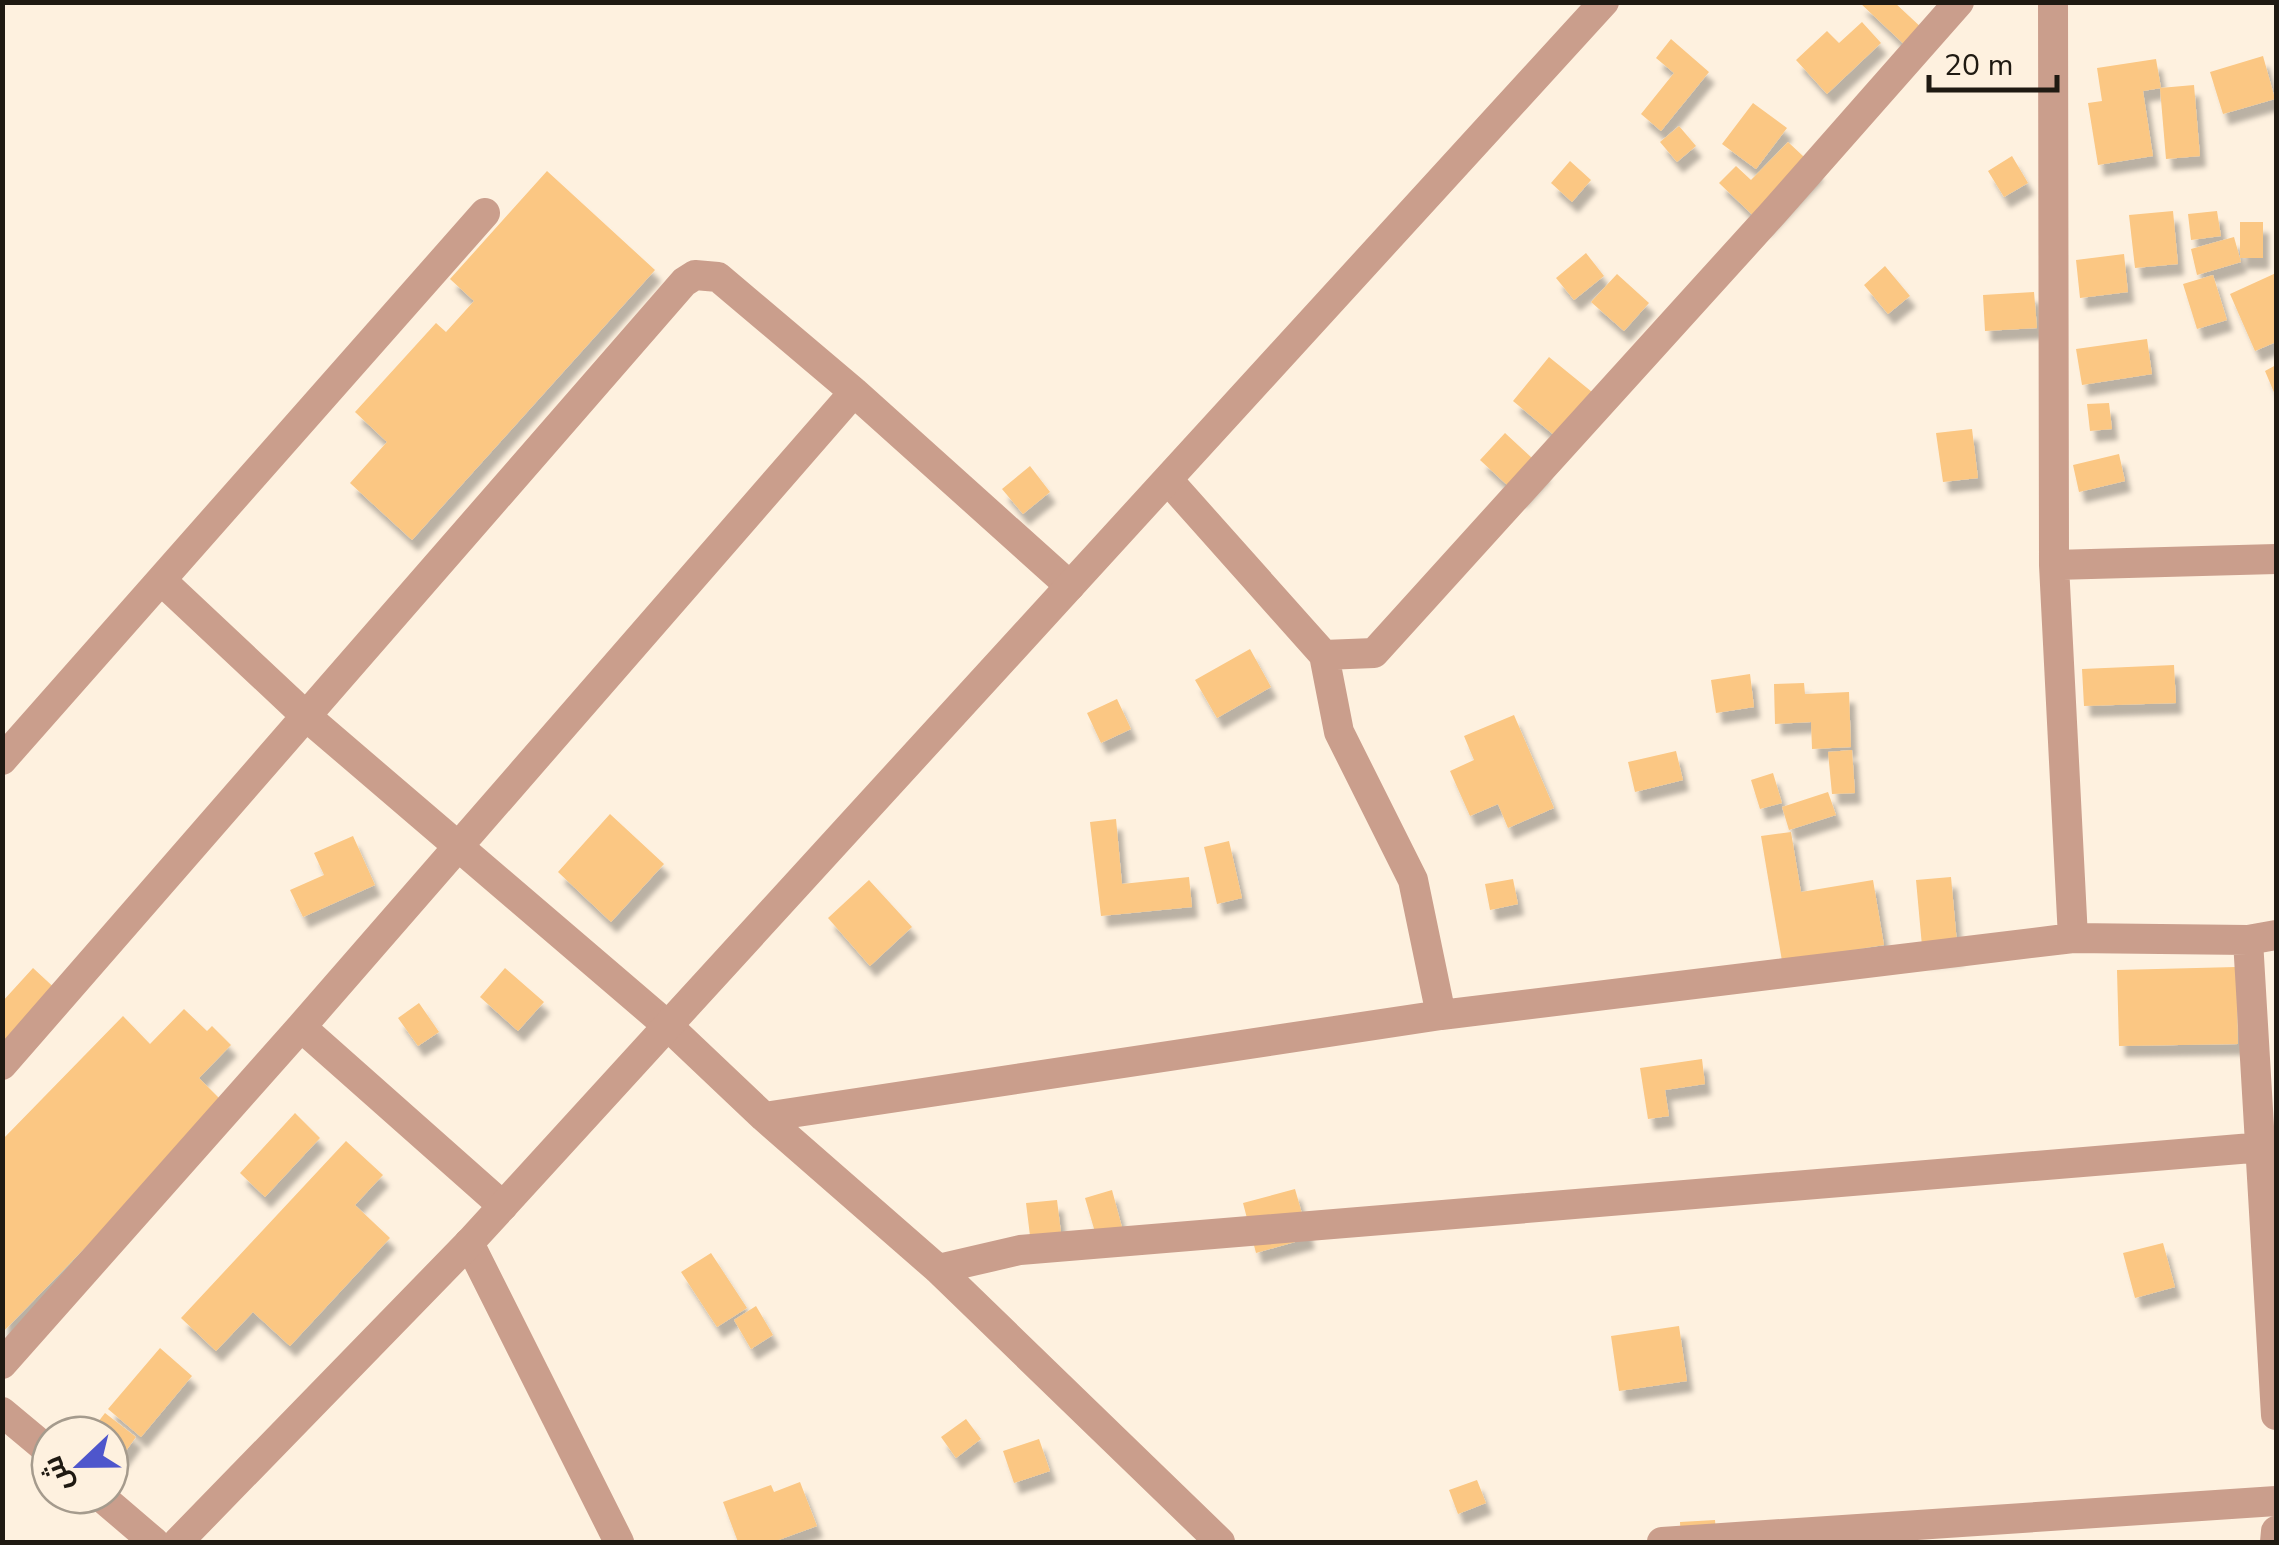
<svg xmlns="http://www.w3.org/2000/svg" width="2279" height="1545" font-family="'Nunito Sans',Cairo,sans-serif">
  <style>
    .building { fill: #fbc783; filter: url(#shadow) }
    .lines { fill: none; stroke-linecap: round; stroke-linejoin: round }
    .minor { stroke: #ca9e8c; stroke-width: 30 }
    .tertiary { stroke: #ca9e8c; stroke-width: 30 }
  </style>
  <defs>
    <filter id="shadow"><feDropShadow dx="6" dy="11" stdDeviation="2.5" flood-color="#0004"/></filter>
  </defs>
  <rect width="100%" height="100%" fill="#fef1df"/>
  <path class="building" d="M1859 2H1894L1924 30 1908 48Z
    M1862 22 1881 43 1827 94 1796 60 1827 31 1839 43Z
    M1671 39 1709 72 1661 131 1641 114 1674 73 1656 58Z
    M2263 56 2275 99 2223 114 2210 72Z
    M2156 59 2161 88 2143 91 2153 156 2098 165 2088 103 2102 101 2097 68Z
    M2194 85 2200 156 2166 159 2160 88Z
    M1753 103 1787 128 1756 169 1722 144Z
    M1679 126 1696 146 1677 162 1660 142Z
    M1788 142 1818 170 1764 226 1719 183 1736 166 1751 180Z
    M2012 156 2028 183 2004 197 1988 171Z
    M1570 161 1591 180 1572 202 1551 183Z
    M547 171 655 270 412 540 350 483 387 442 355 412 436 323 446 332 474 301 450 279Z
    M2173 211 2178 264 2135 268 2129 215Z
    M2217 211 2221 236 2191 240 2188 214Z
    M2240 222H2263V258H2240Z
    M2234 237 2241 262 2197 275 2191 249Z
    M1586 253 1604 276 1574 300 1556 278Z
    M2124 254 2128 292 2080 298 2076 260Z
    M1885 266 1910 296 1888 314 1864 285Z
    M2276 273V342L2255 351 2230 294Z
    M1617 274 1649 303 1624 331 1591 302Z
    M2213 275 2227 320 2197 329 2183 284Z
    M2034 292 2037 328 1985 331 1983 295Z
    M2147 339 2152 374 2082 385 2076 349Z
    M1549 357 1592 392 1555 436 1513 401Z
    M2276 365V397L2265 371Z
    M2109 403 2112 429 2090 431 2087 404Z
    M1972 429 1978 478 1943 482 1936 433Z
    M1505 433 1545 470 1520 497 1480 460Z
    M2119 454 2125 481 2079 492 2073 465Z
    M1030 466 1050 492 1023 514 1002 489Z
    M1250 649 1271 687 1217 718 1195 680Z
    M2174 665 2176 703 2084 706 2082 669Z
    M1750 674 1754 707 1716 713 1711 680Z
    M1804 683 1805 694 1849 692 1851 747 1812 749 1811 722 1775 724 1774 684Z
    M1117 699 1131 729 1101 743 1087 713Z
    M1514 715 1554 808 1508 828 1498 804 1470 816 1450 771 1474 760 1464 736Z
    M1852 750 1855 793 1832 794 1828 752Z
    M1676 751 1683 780 1635 792 1628 762Z
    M1773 773 1782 803 1760 809 1751 780Z
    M1828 792 1836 815 1789 830 1782 807Z
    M610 814 664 864 611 922 558 872Z
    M1116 819 1122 884 1189 877 1192 907 1101 916 1090 822Z
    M1791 832 1801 892 1873 880 1884 945 1782 961 1761 836Z
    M353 836 375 885 303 917 290 890 324 875 314 853Z
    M1229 841 1242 898 1217 904 1204 847Z
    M1951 877 1958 954 1923 957 1916 880Z
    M1513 879 1518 904 1490 910 1485 884Z
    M869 880 912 927 870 966 828 918Z
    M2236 967 2238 1044 2119 1046 2117 970Z
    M33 968 60 993 2 1055V1002Z
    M505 968 544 1002 518 1031 480 997Z
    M419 1003 439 1032 418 1046 398 1018Z
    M184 1009 207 1031 212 1026 231 1045 199 1078 225 1104 2 1333V1140L123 1016 150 1044Z
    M1702 1059 1705 1084 1665 1090 1669 1116 1648 1119 1640 1068Z
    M295 1113 320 1138 265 1197 240 1173Z
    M346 1141 383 1175 355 1205 390 1238 290 1346 253 1312 216 1351 181 1318Z
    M1295 1189 1309 1238 1256 1253 1243 1203Z
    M1112 1190 1123 1231 1097 1239 1085 1198Z
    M1057 1200 1062 1241 1031 1244 1026 1203Z
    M2163 1243 2175 1287 2135 1298 2123 1253Z
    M711 1253 747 1308 717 1327 681 1272Z
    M756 1306 773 1335 751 1349 734 1320Z
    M1679 1326 1687 1381 1619 1391 1611 1336Z
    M160 1348 192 1376 141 1437 108 1409Z
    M105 1413 136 1437 120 1459 110 1451V1435H88Z
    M966 1419 981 1439 956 1458 941 1437Z
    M1039 1439 1050 1471 1014 1483 1003 1451Z
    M1477 1480 1486 1503 1458 1514 1449 1490Z
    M800 1482 817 1526 773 1542H738L723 1502 771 1485 774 1492Z
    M1715 1520 1717 1542H1681L1680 1522Z"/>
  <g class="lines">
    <path class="minor" d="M2053 2 2054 565 2073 938
      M1168 480 1324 655 1339 732 1413 880 1441 1015
      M2054 565 2276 559
      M161 580 307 717 668 1026 764 1117 938 1269 1220 1542
      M1324 655 1374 653 1773 213 1959 2
      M2 760 485 213
      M2248 940 2276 1415
      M301 1027 503 1206
      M2 1065 684 282 695 275 718 277 854 392 1070 586
      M764 1117 1441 1015 2073 938 2248 940 2276 935
      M469 1243 619 1542
      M938 1269 1020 1250 2276 1146
      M2 1364 301 1027 854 392
      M2 1412 50 1452
      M99 1495 154 1542
      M1662 1542 2276 1501
      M2275 1542 2276 1531"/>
    <path class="tertiary" d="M178 1542 469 1243 1604 2"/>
  </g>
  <rect width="2279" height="1545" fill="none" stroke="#1f1a12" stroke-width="10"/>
  <g transform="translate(80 1465) rotate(248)"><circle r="48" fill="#fef1df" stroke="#a59b8d" stroke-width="2.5"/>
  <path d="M0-8L18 38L0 25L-18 38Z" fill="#4e56cc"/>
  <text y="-15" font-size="28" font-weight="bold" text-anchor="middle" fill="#1f1a12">ش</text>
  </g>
  <path d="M1929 75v15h128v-15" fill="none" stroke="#1f1a12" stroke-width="5"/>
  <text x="1944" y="75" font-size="30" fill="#1f1a12" stroke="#fef1df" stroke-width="8" paint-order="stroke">20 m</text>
</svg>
